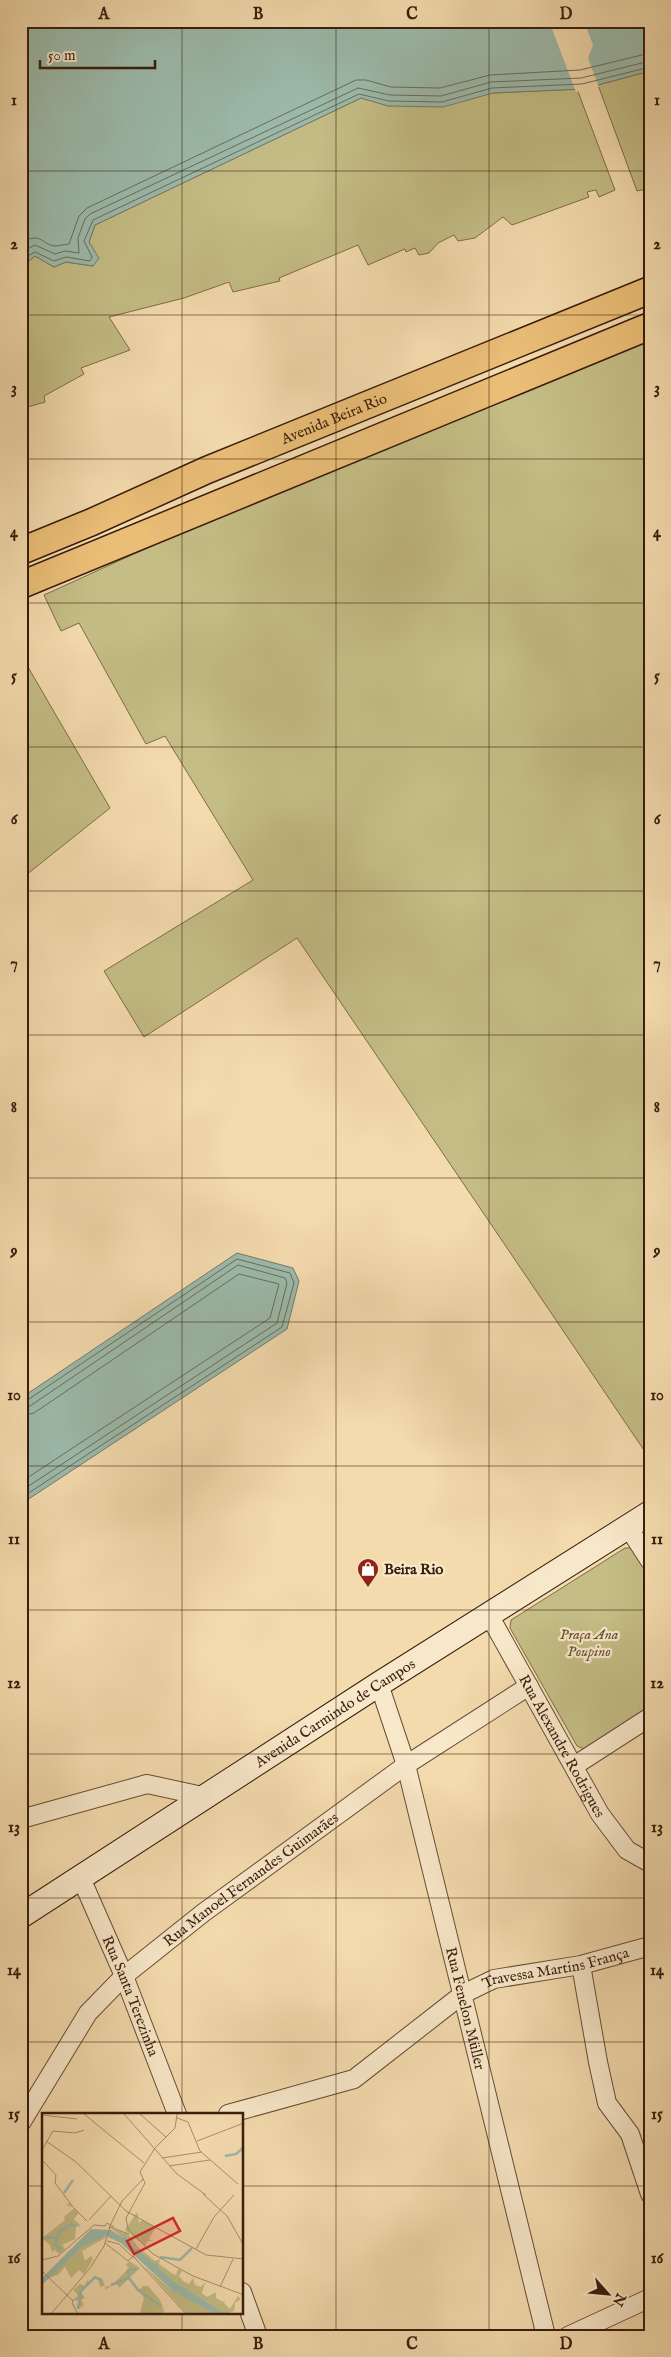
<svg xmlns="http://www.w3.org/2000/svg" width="671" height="2357" font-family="'IM FELL English',serif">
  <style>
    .green { fill: #c4bd85; stroke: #7e6c48 }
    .water { fill: #9cbbac; stroke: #747b6c }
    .pier { fill: #f4dbae }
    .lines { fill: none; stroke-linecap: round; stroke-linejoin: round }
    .shore { stroke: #6a6c5c; stroke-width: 1 }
    .street-casing { stroke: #684c34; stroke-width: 20 }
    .secondary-casing { stroke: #391c0c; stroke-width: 26 }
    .primary-casing { stroke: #391c0c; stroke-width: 29 }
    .street { stroke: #f8e8ca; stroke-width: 18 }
    .secondary { stroke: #f8e8ca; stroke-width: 24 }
    .primary { stroke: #eabe77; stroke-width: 26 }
    .grid { fill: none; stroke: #391c0c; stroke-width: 1; stroke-opacity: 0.55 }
    .labels { text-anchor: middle; stroke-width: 4.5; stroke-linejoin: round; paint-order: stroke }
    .street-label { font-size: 15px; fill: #391c0c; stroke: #f8e8ca }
    .poi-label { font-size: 15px; font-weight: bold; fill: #391c0c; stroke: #f8e8ca; text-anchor: start }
    .park-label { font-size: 15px; font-style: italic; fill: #634c30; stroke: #f8e8ca }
    .inset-river { fill: none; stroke: #9cbbac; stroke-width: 2.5 }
    .inset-road { fill: none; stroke: #a98f6d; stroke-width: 1 }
    .view { fill: #d62828; fill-opacity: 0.15; stroke: #d62828; stroke-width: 2.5 }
    .inset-edge { fill: none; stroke: #391c0c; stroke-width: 2.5 }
    .neatline { fill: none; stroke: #391c0c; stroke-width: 2 }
    .grid-label { font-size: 16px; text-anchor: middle; font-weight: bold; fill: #391c0c }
  </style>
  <rect width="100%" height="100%" fill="#f4dbae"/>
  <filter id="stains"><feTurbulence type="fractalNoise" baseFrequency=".004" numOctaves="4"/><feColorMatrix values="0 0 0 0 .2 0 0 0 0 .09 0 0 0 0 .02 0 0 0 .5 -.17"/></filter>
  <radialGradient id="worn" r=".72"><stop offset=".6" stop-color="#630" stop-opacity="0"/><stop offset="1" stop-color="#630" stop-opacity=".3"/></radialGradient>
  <path class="green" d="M650 71V188L637 191 598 85Z
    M577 89 615 190 599 197 596 190 587 192 589 197 512 225 503 217 475 238 458 241 454 235 438 243 429 253 419 255 415 248 406 252 405 249 368 265 358 245 279 278 280 281 233 292 229 282 184 298 109 317 130 350 81 368 84 374 44 396 45 402 21 409V267L35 256 54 267 66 262 93 266 89 242 95 225 361 98 389 106 493 93Z
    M650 341V1459L297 938 144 1037 104 971 253 880 165 736 146 744 79 623 61 631 44 595 182 532Z
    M21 655 110 808 21 879Z
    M625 1548H633L650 1576V1706L584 1749 577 1746 510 1628 511 1620Z"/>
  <path class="water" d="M21 21H650V71L583 89 493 93 443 107 388 106 361 98 95 225 89 242 99 258 93 266 66 262 54 267 35 256 21 267Z
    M237 1253 293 1268 299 1281 287 1329 21 1504V1398Z"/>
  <path class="pier" d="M549 21H584L593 45 588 58 599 87 576 92Z"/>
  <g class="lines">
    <path class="shore" d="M21 243C42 230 42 246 56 246 60 246 65 244 69 244L79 216 87 208 356 80H366L391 87 440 88 490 75 580 70 650 53
      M21 252 35 245 55 254 65 251 79 253 78 238 85 219 90 214 358 88 390 95 441 96 491 82 581 78 650 61
      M21 260 35 252 54 261 66 257 90 261 92 257 84 241 93 220 359 94 389 101 442 102 492 88 582 84 650 67
      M21 1402 26 1401 237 1259 290 1273 294 1283 282 1327 21 1498
      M21 1408 30 1406 238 1265 285 1278 287 1283 277 1323 21 1491
      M21 1416 34 1413 239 1274 279 1284 270 1318 21 1482"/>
    <g class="street-casing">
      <g id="street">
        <path d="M628 1527 650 1561"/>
        <path id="s1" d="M489 1615 600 1814 627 1850 650 1863"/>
        <path id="s2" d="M379 1684 406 1765 546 2336"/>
        <path d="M574 1766 650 1717"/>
        <path d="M21 1819 147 1784 207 1797"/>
        <path id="s3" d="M81 1878 124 1976 177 2114"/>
        <path d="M581 1965 598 2062 607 2103 630 2134 650 2194"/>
        <path id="s4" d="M228 2114 354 2079 463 1994 494 1979 581 1965 650 1946"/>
        <path id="s5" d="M21 2123 88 2013 124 1976 203 1913 406 1765 529 1686"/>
        <path d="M242 2292 258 2336"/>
        <path d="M568 2336 650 2298"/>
      </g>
    </g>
    <g class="secondary-casing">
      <g id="secondary">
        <path id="s6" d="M21 1916 379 1684 650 1513"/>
      </g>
    </g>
    <g class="primary-casing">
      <g id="primary">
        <path id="s7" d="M21 551 92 522 207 470 650 290"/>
        <path d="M21 585 650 326"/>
      </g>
    </g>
    <use href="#street" class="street"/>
    <use href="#secondary" class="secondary"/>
    <use href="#primary" class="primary"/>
  </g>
  <path class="grid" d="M182 21V2114M336 21V2336M489 21V2336M21 171H650M21 315H650M21 459H650M21 603H650M21 747H650M21 891H650M21 1035H650M21 1178H650M21 1322H650M21 1466H650M21 1610H650M21 1754H650M21 1898H650M21 2042H650M21 2186H44M242 2186H650M182 2313V2336"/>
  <defs>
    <g id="shop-pin" transform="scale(1.125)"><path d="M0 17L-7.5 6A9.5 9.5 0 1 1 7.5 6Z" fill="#8f2418" stroke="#f8e8ca"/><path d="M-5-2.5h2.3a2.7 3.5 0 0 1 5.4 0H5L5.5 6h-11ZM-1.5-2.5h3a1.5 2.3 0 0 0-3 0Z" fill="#fff"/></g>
  </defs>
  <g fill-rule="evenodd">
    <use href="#shop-pin" x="368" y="1569"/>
  </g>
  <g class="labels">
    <g class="street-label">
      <text dy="5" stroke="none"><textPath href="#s7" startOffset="340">Avenida Beira Rio</textPath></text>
      <text dy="5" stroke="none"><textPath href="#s6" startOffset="374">Avenida Carmindo de Campos</textPath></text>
      <text dy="5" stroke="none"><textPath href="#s1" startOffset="150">Rua Alexandre Rodrigues</textPath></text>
      <text dy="5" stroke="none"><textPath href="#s5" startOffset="340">Rua Manoel Fernandes Guimarães</textPath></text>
      <text dy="5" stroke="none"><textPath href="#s4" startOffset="366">Travessa Martins França</textPath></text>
      <text dy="5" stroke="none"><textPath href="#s3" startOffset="128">Rua Santa Terezinha</textPath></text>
      <text dy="5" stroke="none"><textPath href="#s2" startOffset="336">Rua Fenelon Müller</textPath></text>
    </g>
    <g class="poi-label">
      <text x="384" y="1574">Beira Rio</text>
    </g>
    <g class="park-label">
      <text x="589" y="1639">Praça Ana<tspan x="589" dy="17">Poupino</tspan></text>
    </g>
  </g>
  <g transform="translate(42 2113)">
    <rect width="201" height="201" fill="#f4dbae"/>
    <path d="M27 90 37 100 32 106 39 113 34 114 33 126 20 132 23 136 17 141 13 137 10 139 8 132 0 125 23 107 22 104 32 95 24 92ZM95 99 97 110 100 107 114 114 107 126 111 128H106L103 133 83 117ZM69 115 86 121 97 135 113 148 118 146 117 151 131 161 134 162 136 156 140 158 137 163 141 168 147 171 151 165 153 172 159 174 163 169 160 180 165 184 174 179V185L181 189 183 186 182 190 188 196 196 183 199 186 193 190 192 198 184 201 130 167 116 154V149L113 152 90 133 84 122 81 125ZM57 124H65L40 138 43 148 49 143 51 146 42 161 37 157 29 165 23 154 16 162 6 165 41 133ZM87 148 98 155 77 175 74 170 63 177V174L69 173 87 155 84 152ZM102 153 127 175 173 201H145ZM54 164 60 165 63 173 58 174 56 165 52 166 39 179 43 185 39 187 42 192 36 196 37 188 32 187 36 182 31 177 38 171 43 173 45 167 48 169ZM101 173H106L118 187 122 198 119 201 98 200 102 185 97 177Z" fill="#c4bd85"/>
    <path d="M49 116 69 117 81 125 83 121 90 133 113 151 116 149V154L130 167 184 201H173L131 178 79 130 64 123 41 133 0 172V165Z" fill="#9cbbac"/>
    <path class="inset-river" d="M183 43 194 41 202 34M22 80 31 67M0 125 15 124M20 137 13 131 18 118 30 111 34 114M118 144 138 147 150 135M87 164 86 157 95 156M69 172 87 165 96 177 119 193M36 196 39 178 53 164 60 168"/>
    <path class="inset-road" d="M42 1 102 50M82 1 135 61 164 82M98 1 124 24M135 1 133 15 113 35 98 59 103 70 84 105 86 116 111 141 151 163 202 182M0 2 35 6M135 5 146 9 158 38 196 71M4 28 34 49 84 98 164 142 202 146M155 28 202 10M0 37 11 18 33 20 42 17M120 45 160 39M1 48 14 62 13 70 31 94M127 53 168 47M161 81 185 103 202 133M32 95 45 108M47 107 69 83M67 115 80 88 101 66M65 128 77 131 92 145M63 130 86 148 91 143 144 201M154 136 172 104 192 82M0 147 16 143 52 112 63 113 65 110 72 114M0 158 31 188M178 174 191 146M32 186 30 190 36 201M9 201 48 155 62 133 68 114 87 121"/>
    <path class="view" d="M131 105 138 118 92 141 85 128Z"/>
    <rect width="201" height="201" class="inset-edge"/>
  </g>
  <rect width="671" height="2357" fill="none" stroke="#f4dbae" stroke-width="55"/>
  <g transform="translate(608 2294) rotate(117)" stroke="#f8e8ca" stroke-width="4" paint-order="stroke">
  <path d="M0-4L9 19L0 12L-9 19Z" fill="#391c0c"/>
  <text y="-8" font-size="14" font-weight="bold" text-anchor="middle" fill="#391c0c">N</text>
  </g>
  <path d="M40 60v8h115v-8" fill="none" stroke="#391c0c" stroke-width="2.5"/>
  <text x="48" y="60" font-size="15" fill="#391c0c" stroke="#f8e8ca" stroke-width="4" paint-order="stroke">50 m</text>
  <rect x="28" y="28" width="616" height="2302" class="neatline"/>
  <g class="grid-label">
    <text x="104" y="19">A</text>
    <text x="258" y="19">B</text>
    <text x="412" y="19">C</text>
    <text x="566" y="19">D</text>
    <text x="14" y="105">1</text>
    <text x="657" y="105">1</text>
    <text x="14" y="249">2</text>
    <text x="657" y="249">2</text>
    <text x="14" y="393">3</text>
    <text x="657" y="393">3</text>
    <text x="14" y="537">4</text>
    <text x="657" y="537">4</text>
    <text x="14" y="681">5</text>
    <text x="657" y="681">5</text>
    <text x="14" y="824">6</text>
    <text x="657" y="824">6</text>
    <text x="14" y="968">7</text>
    <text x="657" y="968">7</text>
    <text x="14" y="1112">8</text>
    <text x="657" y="1112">8</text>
    <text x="14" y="1256">9</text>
    <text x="657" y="1256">9</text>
    <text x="14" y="1400">10</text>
    <text x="657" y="1400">10</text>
    <text x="14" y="1544">11</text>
    <text x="657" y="1544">11</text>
    <text x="14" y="1688">12</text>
    <text x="657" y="1688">12</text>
    <text x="14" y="1832">13</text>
    <text x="657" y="1832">13</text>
    <text x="14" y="1975">14</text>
    <text x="657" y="1975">14</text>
    <text x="14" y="2119">15</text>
    <text x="657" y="2119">15</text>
    <text x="14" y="2263">16</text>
    <text x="657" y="2263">16</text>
    <text x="104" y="2349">A</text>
    <text x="258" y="2349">B</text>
    <text x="412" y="2349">C</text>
    <text x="566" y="2349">D</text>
  </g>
  <rect width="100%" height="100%" filter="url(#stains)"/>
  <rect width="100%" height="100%" fill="url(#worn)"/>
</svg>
